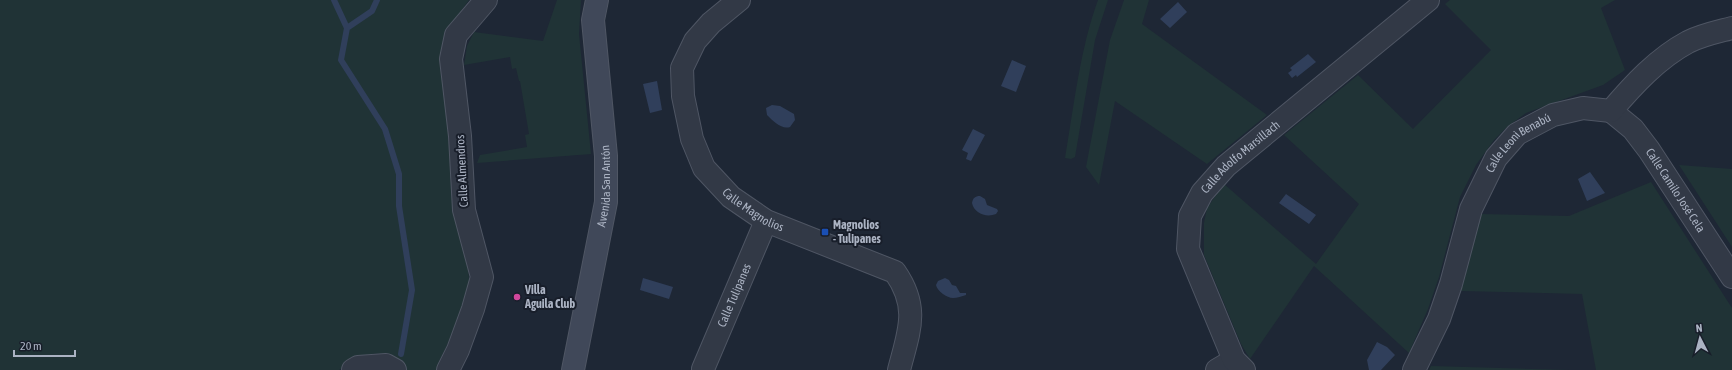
<svg xmlns="http://www.w3.org/2000/svg" width="1732" height="370" font-family="'Asap Condensed',sans-serif">
  <style>
    .green { fill: #203336 }
    .water { fill: #303f5b }
    .lines { fill: none; stroke-linecap: round; stroke-linejoin: round }
    .stream { stroke: #303f5b; stroke-width: 6 }
    .street-casing { stroke: #4f5664; stroke-width: 24 }
    .secondary-casing { stroke: #4f5664; stroke-width: 24 }
    .street { stroke: #323946; stroke-width: 22 }
    .secondary { stroke: #404859; stroke-width: 22 }
    .transit-dot { fill: #1a4fb4; stroke: #181e2a; stroke-width: 1.5 }
    .hotel-dot { fill: #d1479c; stroke: #181e2a; stroke-width: 1.5 }
    .labels { text-anchor: middle; stroke-width: 4; stroke-linejoin: round; paint-order: stroke }
    .street-label { font-size: 12px; fill: #abb3c3; stroke: #181e2a }
    .poi-label { font-size: 12px; font-weight: bold; fill: #abb3c3; stroke: #181e2a; text-anchor: start }
  </style>
  <rect width="100%" height="100%" fill="#1e2735"/>
  <path class="green" d="M0 0H469L456 18 444 55 467 258 470 289 437 370H407C399 353 377 350 361 357 354 360 346 366 339 370H0Z
    M557 0H581L579 34 591 154 477 163 480 155 527 147 525 135 529 134 520 81H519L516 68 512 69 510 57 464 65 467 46 474 32 543 41Z
    M1098 0H1108L1095 40 1075 157 1071 159 1065 158C1074 106 1080 49 1098 0Z
    M1124 0H1149L1142 24 1267 115 1207 164 1115 101 1099 185 1086 167 1110 40Z
    M1450 0H1615L1601 8 1625 70 1603 85 1526 113 1507 127 1494 140 1476 165 1460 197 1439 277 1428 309 1409 353 1314 266 1250 359 1241 344 1204 255V223L1207 208 1224 184 1316 264 1359 204 1284 135 1358 75 1413 129 1491 50 1445 4Z
    M1679 165 1732 169V247Z
    M1651 182 1732 308V370H1596L1582 294 1461 291 1481 214 1569 216Z
    M1431 366 1570 370H1429Z"/>
  <path class="water" d="M1178 2 1187 12 1170 28 1160 19Z
    M1308 54 1316 62 1297 77 1296 75 1292 78 1288 73 1292 70 1290 68Z
    M1012 60 1026 66 1016 92 1001 86Z
    M657 81 662 110 650 113 643 84Z
    M772 105 780 106 794 114 795 120 790 127C782 130 773 121 767 115L766 108Z
    M973 129 985 135 971 161 966 159 968 153 962 150Z
    M1590 172 1605 193 1587 201 1578 179Z
    M1286 194 1316 215 1309 224 1279 203Z
    M980 196 985 199 987 205 997 209 998 211 996 214C986 218 974 213 972 203 973 198 975 196 980 196Z
    M643 278 673 287 669 299 640 290Z
    M945 278 949 280 952 285 956 286 960 293H966V295C962 296 957 298 953 298 947 298 937 291 936 285L938 281Z
    M1377 342 1387 347 1395 355 1381 370H1369L1367 360Z"/>
  <g class="lines">
    <path class="stream" d="M334 0 347 28
      M377 0 372 11 347 28 341 60 385 129 399 174V206L412 290 401 354"/>
    <g class="street-casing">
      <g id="street">
        <path id="s1" d="M739 0 711 23 695 41 682 68 683 96 692 139 704 168 731 197 766 221 895 272C920 308 909 331 899 370"/>
        <path id="s2" d="M1611 111 1633 129 1649 150 1732 277"/>
        <path id="s3" d="M703 369 766 221"/>
        <path d="M353 370 358 367 386 365 395 370"/>
        <path d="M448 370 458 350 473 309 482 277 464 210 460 136 451 59 456 35 486 0"/>
        <path d="M1217 370 1234 360"/>
        <path id="s4" d="M1244 370 1234 360 1188 249 1190 216 1202 193 1226 166 1428 0"/>
        <path id="s5" d="M1414 370 1439 319 1451 284 1471 209 1496 158 1517 134 1553 115 1583 108 1611 111C1633 85 1658 58 1688 42 1702 35 1717 32 1732 28"/>
      </g>
    </g>
    <g class="secondary-casing">
      <g id="secondary">
        <path id="s6" d="M573 370 606 202V156L593 20 597 0"/>
      </g>
    </g>
    <use href="#street" class="street"/>
    <use href="#secondary" class="secondary"/>
  </g>
  <rect class="transit-dot" x="821" y="228" width="8" height="8" rx="2"/>
  <circle class="hotel-dot" cx="517" cy="297" r="4"/>
  <g class="labels">
    <g class="street-label">
      <text dy="4" stroke="none"><textPath href="#s5" startOffset="255">Calle Leoni Benabú</textPath></text>
      <text dy="4" stroke="none"><textPath href="#s4" startOffset="246">Calle Adolfo Marsillach</textPath></text>
      <text transform="translate(462 171) rotate(-93)" y="4">Calle Almendros</text>
      <text dy="4" stroke="none"><textPath href="#s6" startOffset="187">Avenida San Antón</textPath></text>
      <text dy="4" stroke="none"><textPath href="#s2" startOffset="103">Calle Camilo José Cela</textPath></text>
      <text dy="4" stroke="none"><textPath href="#s1" startOffset="259">Calle Magnolios</textPath></text>
      <text dy="4" stroke="none"><textPath href="#s3" startOffset="80">Calle Tulipanes</textPath></text>
    </g>
    <g class="poi-label">
      <text x="833" y="229">Magnolios<tspan x="833" dy="14">- Tulipanes</tspan></text>
      <text x="525" y="294">Villa<tspan x="525" dy="14">Aguila Club</tspan></text>
    </g>
  </g>
  <g transform="translate(1700 338) rotate(354)" stroke="#181e2a" stroke-width="3" paint-order="stroke">
  <path d="M0-3L7 15L0 10L-7 15Z" fill="#abb3c3"/>
  <text y="-6" font-size="11" font-weight="bold" text-anchor="middle" fill="#abb3c3">N</text>
  </g>
  <path d="M14 350v6h61v-6" fill="none" stroke="#abb3c3" stroke-width="2"/>
  <text x="20" y="350" font-size="12" fill="#abb3c3" stroke="#181e2a" stroke-width="3" paint-order="stroke">20 m</text>
</svg>
